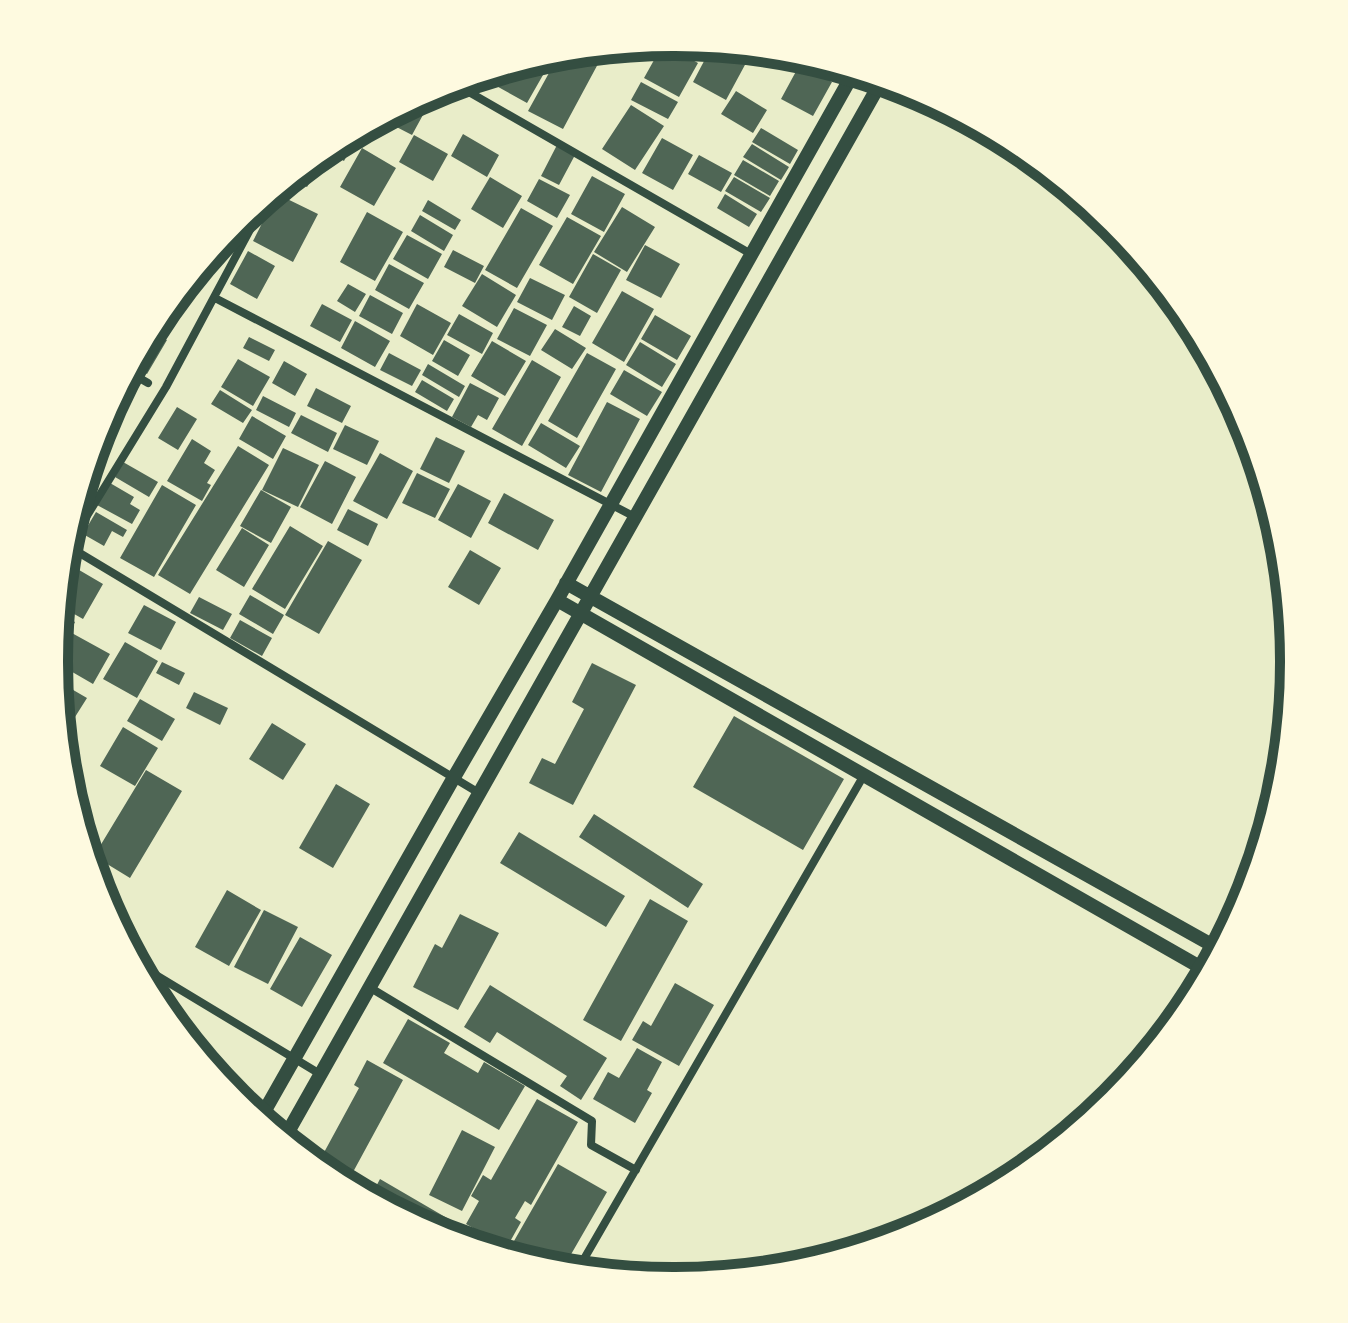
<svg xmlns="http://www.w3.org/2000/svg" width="1348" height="1323" font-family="'Space Grotesk',sans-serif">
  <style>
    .building { fill: #4f6655 }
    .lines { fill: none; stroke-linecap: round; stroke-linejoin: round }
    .minor { stroke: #344e41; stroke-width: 8 }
    .tertiary { stroke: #344e41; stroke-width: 14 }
    .rim { fill: none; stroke: #344e41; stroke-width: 10 }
  </style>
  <rect width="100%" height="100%" fill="#e9edc9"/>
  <path class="building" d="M663 44 698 63 679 97 644 78Z
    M712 46 753 50 726 100 693 82Z
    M606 49 563 129 528 111 560 53Z
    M555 54 527 103 491 83 499 70Z
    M800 55 822 62 819 68Z
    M800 64 832 82 813 116 781 99Z
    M491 73 482 89 467 80Z
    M641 82 678 102 668 119 631 100Z
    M736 91 767 110 753 133 721 114Z
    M408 105 424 113 412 135 381 119Z
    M631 105 664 126 635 170 602 149Z
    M761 128 798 150 790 164 752 142Z
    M361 129 344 161 325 151 330 146Z
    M463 134 499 155 487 177 451 156Z
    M414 135 448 154 433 181 399 162Z
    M662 138 693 155 673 190 642 173Z
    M752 144 789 167 781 180 743 157Z
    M557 145 575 155 559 185 541 176Z
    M362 148 396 168 374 206 340 187Z
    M319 155 324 158 307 187 291 178Z
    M699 155 732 173 721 192 688 174Z
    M743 160 779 181 770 196 734 175Z
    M592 176 625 194 604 232 571 214Z
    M490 177 522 196 503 228 471 209Z
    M734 177 770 198 761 212 725 191Z
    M539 179 570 195 557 218 527 201Z
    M277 194 318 214 293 262 253 241Z
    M725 194 757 214 749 227 717 208Z
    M428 200 461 220 455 230 422 211Z
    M622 207 655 227 627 272 594 252Z
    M521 208 553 226 517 288 485 270Z
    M367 212 403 232 375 281 340 262Z
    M420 215 453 235 444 251 411 231Z
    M567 217 601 236 573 284 539 265Z
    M407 235 442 254 428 279 393 259Z
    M645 245 680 264 661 298 626 280Z
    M453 250 484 266 475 283 444 267Z
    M248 251 275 266 257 299 230 284Z
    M593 254 621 270 597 313 569 297Z
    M389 264 424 283 409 309 375 290Z
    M482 274 516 295 497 327 462 306Z
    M530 278 565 295 552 320 517 302Z
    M348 284 366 294 355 312 337 301Z
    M622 291 654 309 624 362 592 343Z
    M370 295 403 313 392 334 359 316Z
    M322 304 352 320 340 342 310 326Z
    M417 304 451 323 433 355 400 336Z
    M574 306 591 316 580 336 562 327Z
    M514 308 547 325 530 356 497 339Z
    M459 314 493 333 482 354 447 335Z
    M655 315 691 336 677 360 641 339Z
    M355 321 390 341 375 367 341 348Z
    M555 329 586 348 572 369 541 350Z
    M151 331 167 340 147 374 133 366Z
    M249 337 275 350 269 361 243 348Z
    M444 340 470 355 458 376 432 361Z
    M492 341 526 361 505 396 471 376Z
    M640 342 676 364 662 387 626 365Z
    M389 353 421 370 412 386 380 370Z
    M587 353 616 369 577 438 548 421Z
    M238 359 270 377 253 406 221 387Z
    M532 360 561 377 522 446 492 429Z
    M284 361 307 374 295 396 272 383Z
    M428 364 465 386 459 397 422 375Z
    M624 370 662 392 647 416 610 394Z
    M422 380 454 399 447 411 415 392Z
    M470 383 499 398 487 420 478 415 471 427 452 417Z
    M316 388 351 406 342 423 307 406Z
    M220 390 252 410 243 423 211 404Z
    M263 396 296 413 289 427 256 410Z
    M115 400 126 407 97 457 93 455 102 424Z
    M607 402 640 419 601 492 568 475Z
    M177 407 197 419 178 450 158 438Z
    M301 415 337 433 328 452 291 433Z
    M252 416 286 436 273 459 239 439Z
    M541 423 580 446 566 468 528 445Z
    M345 425 379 441 367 465 333 449Z
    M436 437 465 451 449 483 420 469Z
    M192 439 211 451 204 463 215 470 207 483 211 485 202 501 167 481Z
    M238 446 269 465 190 594 158 575Z
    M283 448 319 465 298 507 262 490Z
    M380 453 413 471 387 519 353 501Z
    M325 461 356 477 332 524 300 507Z
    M123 462 158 482 149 497 115 477Z
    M417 473 450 489 435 518 402 503Z
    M110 483 134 497 130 504 140 510 132 524 97 505Z
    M458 484 491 501 471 538 438 520Z
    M162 485 196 505 154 577 120 558Z
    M261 490 291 507 271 543 240 526Z
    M504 493 554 520 538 550 488 523Z
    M348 509 378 524 368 546 337 530Z
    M96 512 127 530 123 537 112 531 104 546 83 534Z
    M290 526 323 546 285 609 252 589Z
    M242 528 269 545 244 587 216 570Z
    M328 541 362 560 319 634 285 615Z
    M470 550 501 568 479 605 448 587Z
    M74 567 103 584 83 619 60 606 62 587Z
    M250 595 284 615 273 634 239 614Z
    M199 597 232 614 223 630 190 613Z
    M144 605 176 622 161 650 128 633Z
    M59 613 75 622 70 632 110 654 93 684 55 662Z
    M240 620 272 638 262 656 230 638Z
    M125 642 158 661 137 698 103 679Z
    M162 662 185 673 179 685 156 673Z
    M592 663 636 685 573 805 529 783 542 758 555 764 584 709 572 702Z
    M56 680 87 698 75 717 59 708Z
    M194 692 228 708 220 725 186 708Z
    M140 699 175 719 162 741 127 721Z
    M734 716 844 779 803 850 693 787Z
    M272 723 306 744 283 780 249 759Z
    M123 727 158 748 135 786 100 766Z
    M146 770 182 791 130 878 94 856Z
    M336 784 370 804 333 868 299 848Z
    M594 814 703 884 688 908 579 837Z
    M519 832 625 896 606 927 500 863Z
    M227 890 261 910 229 966 195 947Z
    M650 899 688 921 621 1041 583 1020Z
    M264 910 298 927 268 984 234 967Z
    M460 914 499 933 458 1010 413 987 435 944 442 948Z
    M300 937 332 955 302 1007 270 989Z
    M675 983 714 1005 679 1066 632 1040 643 1021 651 1026Z
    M490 985 607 1058 581 1100 560 1086 567 1076 497 1032 490 1043 464 1027Z
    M408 1019 450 1043 444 1053 478 1073 484 1062 525 1086 499 1130 383 1063Z
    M637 1048 662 1062 647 1090 652 1093 635 1123 593 1099 608 1072 619 1078Z
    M367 1060 403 1080 346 1185 329 1176 308 1159 311 1153 321 1158 359 1088 354 1085Z
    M537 1099 578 1122 531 1205 525 1201 515 1218 521 1222 507 1247 466 1224 479 1201 471 1196 483 1175 491 1180Z
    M462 1130 495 1147 462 1211 429 1195Z
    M558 1164 607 1192 562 1270 553 1269 506 1255Z
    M380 1179 495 1246 492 1251 437 1234 370 1198Z"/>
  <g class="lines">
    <path class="minor" d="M455 84 751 254
      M215 298 635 517
      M129 372 148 383
      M68 546 479 793
      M66 550 166 387 267 198
      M136 963 320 1074
      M369 987 592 1121 591 1145 636 1170
      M577 1271 864 775"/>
    <path class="tertiary" d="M566 583 1219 949
      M557 600 1207 971
      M260 1119 453 779 557 600 854 72
      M284 1139 882 80"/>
  </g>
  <path d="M0 0H1348V1323H0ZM673 56H675A605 605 0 0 1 1280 661V662A605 605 0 0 1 675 1267H673A605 605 0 0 1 68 662V661A605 605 0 0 1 673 56Z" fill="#fefae0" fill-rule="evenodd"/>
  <path class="rim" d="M673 56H675A605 605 0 0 1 1280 661V662A605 605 0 0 1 675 1267H673A605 605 0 0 1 68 662V661A605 605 0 0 1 673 56Z"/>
</svg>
